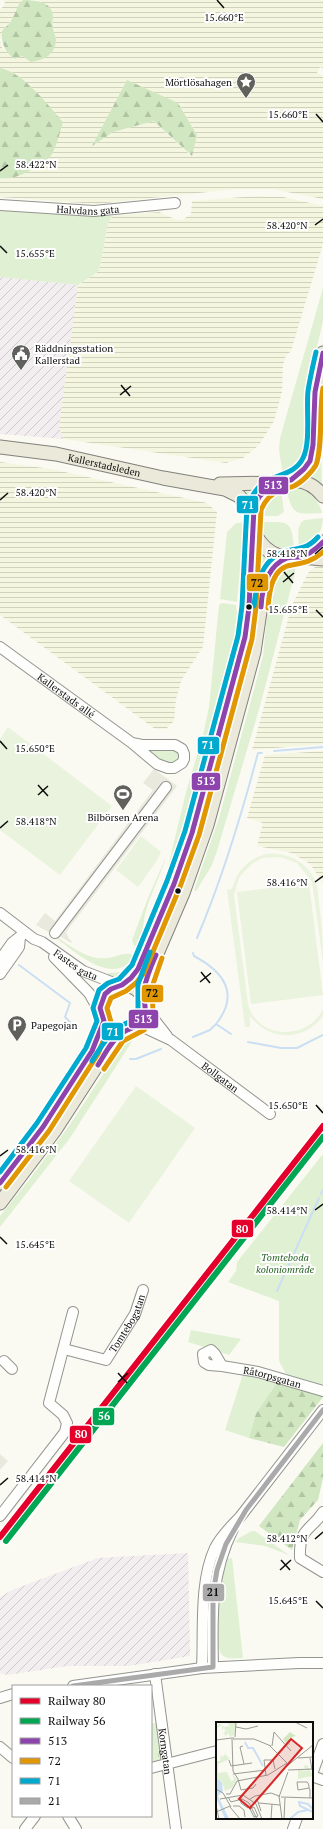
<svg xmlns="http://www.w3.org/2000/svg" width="323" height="1829" font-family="'PT Serif',serif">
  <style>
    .industrial { fill: url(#industrial-furrows) }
    .farmland { fill: url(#farmland-rules); fill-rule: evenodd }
    .grass { fill: #e0f0d3 }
    .forest { fill: url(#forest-firs) }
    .park { fill: url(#park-tufts) }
    .pitch { fill: #eaf3dd }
    .plaza { fill: #eae9dd }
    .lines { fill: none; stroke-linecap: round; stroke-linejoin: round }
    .stream { stroke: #cadff3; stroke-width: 2 }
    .minor-casing { stroke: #949490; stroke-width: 12 }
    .major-casing { stroke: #81817d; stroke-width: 15 }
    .minor { stroke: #fefefd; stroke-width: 10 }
    .major { stroke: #ebe9d9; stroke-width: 13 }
    .bus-1-casing { stroke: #fff; stroke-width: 8 }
    .bus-2-casing { stroke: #fff; stroke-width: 8 }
    .bus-3-casing { stroke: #fff; stroke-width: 8 }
    .bus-4-casing { stroke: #fff; stroke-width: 8 }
    .bus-1 { stroke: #8e44ad; stroke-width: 5 }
    .bus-2 { stroke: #e09701; stroke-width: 5 }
    .bus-3 { stroke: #00a9ce; stroke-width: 5 }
    .bus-4 { stroke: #aaa; stroke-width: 5 }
    .rail-1-casing { stroke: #fff; stroke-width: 9 }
    .rail-2-casing { stroke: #fff; stroke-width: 9 }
    .rail-1 { stroke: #e4002b; stroke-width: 6 }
    .rail-2 { stroke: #00a651; stroke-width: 6 }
    .ticks { fill: none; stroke: #0d0d0d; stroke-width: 1.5 }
    .bus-dot { fill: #0d0d0d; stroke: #fff; stroke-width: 1.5 }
    .labels { text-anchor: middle; stroke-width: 4; stroke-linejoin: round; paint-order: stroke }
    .poi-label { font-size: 10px; fill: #0d0d0d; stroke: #fff; text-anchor: start }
    .street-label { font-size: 10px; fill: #0d0d0d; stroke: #fff }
    .park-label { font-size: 10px; font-style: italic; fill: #256121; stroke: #fff }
    .inset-river { fill: none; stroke: #cadff3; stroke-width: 2 }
    .inset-road { fill: none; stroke: #9b9b96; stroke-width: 1 }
    .view { fill: #d62828; fill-opacity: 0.15; stroke: #d62828; stroke-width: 2 }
    .inset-edge { fill: none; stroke: #0d0d0d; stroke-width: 2 }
    .ticks-label { font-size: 10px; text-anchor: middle; fill: #0d0d0d; stroke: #fff; stroke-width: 4; stroke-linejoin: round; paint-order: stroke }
    .line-badge { stroke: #fff; stroke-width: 1.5 }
    .badge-label { font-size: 11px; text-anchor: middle; font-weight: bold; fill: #fff }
    .pale-badge-label { font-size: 11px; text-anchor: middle; font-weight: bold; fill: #111 }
  </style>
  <defs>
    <pattern id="industrial-furrows" width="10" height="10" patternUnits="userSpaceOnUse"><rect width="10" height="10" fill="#f2edee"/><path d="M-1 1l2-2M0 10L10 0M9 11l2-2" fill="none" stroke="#cecacb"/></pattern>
    <pattern id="farmland-rules" width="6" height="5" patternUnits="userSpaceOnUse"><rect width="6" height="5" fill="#f5f6df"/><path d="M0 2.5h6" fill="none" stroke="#d1d2be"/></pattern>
    <pattern id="forest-firs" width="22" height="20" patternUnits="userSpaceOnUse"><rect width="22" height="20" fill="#d0e7c1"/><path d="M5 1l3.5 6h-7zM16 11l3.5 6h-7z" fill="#b1c5a5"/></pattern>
    <pattern id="park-tufts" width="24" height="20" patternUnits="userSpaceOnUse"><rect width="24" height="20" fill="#e0f0d3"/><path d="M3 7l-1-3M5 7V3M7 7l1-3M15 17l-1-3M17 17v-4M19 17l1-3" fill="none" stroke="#bfcdb4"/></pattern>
  </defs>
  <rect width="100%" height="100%" fill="#fafaf2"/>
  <path class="industrial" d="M0 277 78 285 59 427 64 439 0 434Z
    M188 1553 190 1656 128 1666H68L7 1675 0 1673V1597L12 1590 98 1558Z"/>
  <path class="farmland" d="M4 0H23L13 18 2 32 0 38V10L5 4Z
    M38 0H323V68L320 67 317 73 323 76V199L272 189H236L96 204 0 197V178L7 180 63 122 21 78 7 69 0 68V41L2 48 27 58 56 39 53 30V14L49 8ZM178 103 197 135 191 156 154 121 113 132Z
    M257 196 283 197 323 206V244L291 351 286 356 283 365 282 392 274 421 259 445 243 458 226 463 64 439 59 427 78 285 99 271 108 223 113 216 159 212 177 220H182L191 214 192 201Z
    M0 462 51 469 207 503 217 512 203 647 182 679 176 699 174 721 166 729H155L0 615Z
    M316 566 323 567V744L252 750 292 605 308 573Z
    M323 751V883L310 864 292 853 257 846 263 823 247 818 265 755Z"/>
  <path class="grass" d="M0 209 113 216 108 223 99 271 78 285 0 277Z
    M323 288V321L308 385 306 413 307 450 302 462 290 473 283 475 279 450 280 438Z
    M319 452H321L322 487 305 477Z
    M262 486 252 500 238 488Z
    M292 487C307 489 318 497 322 513 294 514 293 516 286 488Z
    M281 489 284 512 278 516H260C262 502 269 495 281 489Z
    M323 518C322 534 314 544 299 549 299 539 295 527 304 520Z
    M248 522 246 560 243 575 239 580 237 602 220 599 227 532 236 523Z
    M260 522C289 522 292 519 294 550 276 550 263 540 260 522Z
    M257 546 265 554 275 559 265 569 259 581 252 641 205 815 173 908 145 968 142 986 134 982 144 968 165 919 181 876 202 814 250 633 256 583Z
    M295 563V573L260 706 217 851 211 867 196 891 194 890 219 818 263 656 270 584 278 572 284 567Z
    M222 603 236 605C236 610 238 613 239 617 240 624 238 631 237 637L187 817 170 872 167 871 186 792 203 735 209 707 219 605Z
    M142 749H172L178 753 179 758 173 764H163Z
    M166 857C160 877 150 895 145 914 143 926 142 937 138 948L134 945 132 940 148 898Z
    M55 936C70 945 88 961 107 958 117 957 124 951 135 955 115 989 75 952 55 937Z
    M133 965C122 978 122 981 105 975L109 973 122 972Z
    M142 1032 146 1033 133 1040 70 1138 0 1227V1216L29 1180 69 1126 109 1065 117 1047 127 1037Z
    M323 1154V1385L286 1374 279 1361V1301L228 1282 236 1271 237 1262Z
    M191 1330 241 1339 229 1355 188 1342Z
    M243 1374 277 1383 256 1413 249 1438 225 1430Z
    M252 1531H255L289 1555 265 1546 235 1542 239 1538Z
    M232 1558 243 1658C236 1658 228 1660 222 1655 212 1643 221 1574 226 1559Z"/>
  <path class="forest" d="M23 0C34 0 51 1 53 15 53 19 52 24 53 28 53 32 56 36 56 40 55 55 44 60 31 62L22 56 15 59C6 54 0 42 2 31 5 27 10 24 12 19 16 13 17 4 23 0Z
    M0 68C23 72 48 105 63 122 60 132 57 145 52 154 45 165 13 182 0 178Z
    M127 80 178 103 197 135 192 156 154 121 113 132 92 146Z
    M277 1383 317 1393 323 1397 284 1447 249 1438 256 1413Z
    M323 1443V1478L318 1500 300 1520 292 1550 259 1526Z"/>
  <path class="park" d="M156 1723 162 1760 151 1762V1724Z"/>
  <path class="pitch" d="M8 727 112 806 60 875 0 830V739Z
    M141 836 161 852 156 862 138 887 116 870Z
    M267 854C287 852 306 861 315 880 319 889 318 901 320 910 322 928 323 945 323 962L312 882 297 863 280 857 262 858 253 863 242 874 239 878 234 895 248 1004C257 1040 308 1041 323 1009V1016C304 1042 269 1041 250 1016V1027H245L227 890 232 889C237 871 248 858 267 854Z
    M309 883 323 995 251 1004 237 892Z
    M136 1086 195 1128 129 1223 69 1181Z"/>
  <path class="plaza" d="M154 769 177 786 66 932 69 939 72 941 71 943 55 933H50L36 925 45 913 55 921 153 790 143 783Z
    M0 1454 8 1461 0 1470Z"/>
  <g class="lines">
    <path class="stream" d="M274 751 323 747
      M197 938C223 877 241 817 258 753H262
      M193 953 194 956C224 972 240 994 216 1024
      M19 965 70 1003 65 1017 70 1022
      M193 1037 210 1030 216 1024 231 1034
      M248 1042 281 1048H297L323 1035
      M130 1059H136L161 1049
      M321 1194 323 1190
      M277 1291 319 1198"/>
    <g class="minor-casing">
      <g id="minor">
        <path id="s1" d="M0 205 94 211 175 203"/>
        <path id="s2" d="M0 647 132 743 157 764 168 768H174L182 763 184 759V754L182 749 175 745H142L132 743"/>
        <path id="s3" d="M0 913 34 939 42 942 83 971 119 985"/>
        <path d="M55 933 166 787"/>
        <path d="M54 957 89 993 101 1014"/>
        <path d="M0 960 12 943 22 935"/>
        <path d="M0 974 19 947 20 937"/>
        <path d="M146 1009 167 1036"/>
        <path id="s4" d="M139 1025 171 1040 270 1114"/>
        <path id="s5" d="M64 1349 106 1360 135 1314 143 1290"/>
        <path d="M4 1361 12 1369"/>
        <path id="s6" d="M222 1366 209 1365 204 1362 203 1354 211 1350 215 1354 222 1366 258 1372 323 1391"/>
        <path d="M323 1512C309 1533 299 1527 300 1558L323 1572"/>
        <path d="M0 1516 65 1432 67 1423 63 1415 49 1403 73 1312"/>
        <path d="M213 1667C212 1618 210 1575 233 1529"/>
        <path d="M202 1668C204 1631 199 1582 215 1548 221 1536 231 1526 240 1517L323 1410"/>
        <path id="s7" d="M155 1674 176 1829"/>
        <path d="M73 1686 202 1668 299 1663H323"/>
        <path d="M0 1698 13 1694"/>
        <path d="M0 1747 13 1758"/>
        <path d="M151 1768 217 1751"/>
        <path d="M312 1774 323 1744"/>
        <path d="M312 1776 323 1780"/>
        <path d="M68 1816 76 1829"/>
        <path d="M25 1829 35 1816"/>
        <path d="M293 1829 297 1818"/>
      </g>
    </g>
    <g class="major-casing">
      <g id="major">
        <path id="s8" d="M0 447 56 454 163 478 225 489 239 496 253 513"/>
        <path d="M291 480 304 469 312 456 313 445 315 392 323 353"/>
        <path d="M220 484 276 483"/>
        <path d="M323 496C291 455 230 502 260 542 266 550 275 556 286 557 300 560 314 553 323 542"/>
        <path d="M301 557 323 559"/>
        <path d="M122 985C144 968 152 939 161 914 197 824 221 731 245 637L249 607 253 525"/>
        <circle cx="123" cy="1008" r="23"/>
        <path d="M144 998 150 970 183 893 207 825 254 652 264 585 273 568 289 558"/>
        <path d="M0 1183C23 1155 44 1126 64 1096 80 1072 95 1049 104 1021"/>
        <path d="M0 1203 55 1130 107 1050 124 1031"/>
      </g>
    </g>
    <use href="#minor" class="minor"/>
    <use href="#major" class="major"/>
    <g class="bus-1-casing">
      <path id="bus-1" d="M261 607C262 588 267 566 287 558 291 557 296 557 300 557 309 555 316 549 323 542
        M98 1065C105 1054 111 1041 122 1033 129 1028 138 1028 143 1020 148 1011 143 1000 144 990 146 978 151 966 156 955
        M0 1183 43 1127 92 1051 104 1021 100 1008 105 994 111 989 122 985 131 978 138 969 174 884 192 833 245 637 249 607 254 508 259 497 267 489 280 482 291 480 304 469 310 461 313 445 315 392 323 353"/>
    </g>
    <g class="bus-2-casing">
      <path id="bus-2" d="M268 608C269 592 272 567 292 565 304 563 313 561 323 552
        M104 1069 123 1041 144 1030 150 1021 153 1013 152 987 162 958
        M6 1187 49 1131 98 1054 111 1022 107 1008 111 998 126 991 136 983 144 973 180 887 199 835 252 639 256 607 261 510C265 500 272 493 282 489 286 487 291 488 294 486 302 482 312 472 316 465 323 446 319 409 323 388"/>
    </g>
    <g class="bus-3-casing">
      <path id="bus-3" d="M254 606C256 584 262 557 287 551 302 547 307 549 318 537
        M92 1061C99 1050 106 1037 117 1028 123 1023 133 1023 138 1015V984L150 952
        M0 1172 37 1123 86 1048 97 1021 93 1008 99 990 108 983 119 979 132 965 167 881 185 831 238 636 242 606 247 506C251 497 255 490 262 484 275 474 295 475 303 458 311 443 306 409 308 391 310 378 313 365 316 352"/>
    </g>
    <g class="bus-4-casing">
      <path id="bus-4" d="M73 1686 213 1667V1594L217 1570 226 1544 246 1510 323 1410"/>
    </g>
    <use href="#bus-1" class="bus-1"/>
    <use href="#bus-2" class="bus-2"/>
    <use href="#bus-3" class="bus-3"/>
    <use href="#bus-4" class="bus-4"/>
    <g class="rail-1-casing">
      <path id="rail-1" d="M0 1537 323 1126"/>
    </g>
    <g class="rail-2-casing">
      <path id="rail-2" d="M6 1541 323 1137"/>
    </g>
    <use href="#rail-1" class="rail-1"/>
    <use href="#rail-2" class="rail-2"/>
  </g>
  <path class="ticks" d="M217 0 224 8M316 114 323 122M0 171 8 165M315 225 323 219M0 246 7 253M121 385 130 396M120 395 131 386M0 500 8 493M315 554 323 547M284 572 293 583M283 582 294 573M316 610 323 617M0 741 7 749M38 785 48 796M38 795 48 786M0 828 8 821M315 882 323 876M201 972 210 983M200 982 211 973M316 1105 323 1113M0 1156 8 1150M315 1210 323 1204M0 1237 7 1244M118 1373 127 1383M118 1382 128 1373M0 1485 8 1478M315 1539 323 1532M281 1560 290 1570M280 1570 291 1560M316 1601 323 1608"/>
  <defs>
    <g id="sight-pin" transform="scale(1)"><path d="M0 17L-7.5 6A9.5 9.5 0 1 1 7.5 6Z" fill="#60605d" stroke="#fff"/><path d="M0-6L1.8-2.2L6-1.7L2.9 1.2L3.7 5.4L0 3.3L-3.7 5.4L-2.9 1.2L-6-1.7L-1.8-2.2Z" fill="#fff"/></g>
    <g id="civic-pin" transform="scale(1)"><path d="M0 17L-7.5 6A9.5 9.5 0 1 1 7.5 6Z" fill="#60605d" stroke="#fff"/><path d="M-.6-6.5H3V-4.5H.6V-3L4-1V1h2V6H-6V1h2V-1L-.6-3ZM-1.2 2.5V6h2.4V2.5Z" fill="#fff"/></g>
    <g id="stadium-pin" transform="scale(1)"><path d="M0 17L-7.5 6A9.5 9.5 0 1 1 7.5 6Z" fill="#60605d" stroke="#fff"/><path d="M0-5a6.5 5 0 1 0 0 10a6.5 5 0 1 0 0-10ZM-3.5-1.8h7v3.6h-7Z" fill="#fff"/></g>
    <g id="parking-pin" transform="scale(1)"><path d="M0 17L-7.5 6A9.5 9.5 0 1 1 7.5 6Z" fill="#60605d" stroke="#fff"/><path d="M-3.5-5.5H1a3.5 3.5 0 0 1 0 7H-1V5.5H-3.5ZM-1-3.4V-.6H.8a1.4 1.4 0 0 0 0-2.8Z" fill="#fff"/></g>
  </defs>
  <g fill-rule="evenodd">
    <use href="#sight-pin" x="246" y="82"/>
    <use href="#civic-pin" x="21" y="354"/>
    <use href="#stadium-pin" x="123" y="794"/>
    <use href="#parking-pin" x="17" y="1025"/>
  </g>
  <g class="bus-dot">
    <circle cx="249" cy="607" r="3.5"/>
    <circle cx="178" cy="891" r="3.5"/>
  </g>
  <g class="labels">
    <g class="poi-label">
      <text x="232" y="86" text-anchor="end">Mörtlösahagen</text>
      <text x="35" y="352">Räddningsstation<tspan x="35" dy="12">Kallerstad</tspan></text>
      <text x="123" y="821" text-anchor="middle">Bilbörsen Arena</text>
      <text x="31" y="1029">Papegojan</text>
    </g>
    <g class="street-label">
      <text dy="4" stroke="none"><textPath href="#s1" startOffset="88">Halvdans gata</textPath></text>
      <text dy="4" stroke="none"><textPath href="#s8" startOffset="106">Kallerstadsleden</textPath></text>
      <text dy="4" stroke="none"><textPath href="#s2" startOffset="82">Kallerstads allé</textPath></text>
      <text dy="4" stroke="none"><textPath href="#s3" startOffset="92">Fastes gata</textPath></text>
      <text dy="4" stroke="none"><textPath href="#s4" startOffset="97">Bollgatan</textPath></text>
      <text dy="4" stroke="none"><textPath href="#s5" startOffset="86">Tomtebogatan</textPath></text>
      <text dy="4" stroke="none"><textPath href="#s6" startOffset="107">Råtorpsgatan</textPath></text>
      <text dy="4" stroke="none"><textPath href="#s7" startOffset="78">Korngatan</textPath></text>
    </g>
    <g class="park-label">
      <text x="285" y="1261">Tomteboda<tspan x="285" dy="12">koloniområde</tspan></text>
    </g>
  </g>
  <g transform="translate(216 1722)">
    <rect width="97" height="97" fill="#fafaf2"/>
    <path d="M11 0H20L18 13 14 15 12 11 10 14 7 11 12 8 9 9 8 5 6 9V3L0 7 3 1 8 5 14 4ZM91 43 97 54 82 57V48L92 49 87 44Z" fill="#e0f0d3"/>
    <path d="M74 10 80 14 73 16 74 23H71L67 17Z" fill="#d0e7c1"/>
    <path d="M9 32 14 37 2 42V51L11 50 15 59 18 58 16 52 21 57 16 66 9 69 6 59 0 55V39H4L5 33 7 35Z" fill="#e0f0d3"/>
    <path d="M0 55 6 60 7 69 2 74 13 97H9L0 75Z" fill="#cadff3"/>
    <path class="inset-river" d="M29 20 32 26H37L47 44M97 87 92 82 83 80 84 84 97 90M74 97 82 90 92 88"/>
    <path class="inset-road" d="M79 0 91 6M20 5 30 7 42 4M58 10 75 29M17 15V17H38L55 24M19 15 20 0M16 17 17 49 22 57 25 68 37 66 40 62M0 18 16 16M27 24 24 25 28 42M54 24 71 41M56 24 58 10M82 36 97 35M94 36 96 48M13 38 15 44 36 41M71 44 97 23M72 48 97 47M17 52 50 48M50 53 48 38H57L59 47M93 66 82 68 81 60H91L92 61 93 64V66L94 68V76M0 67 7 71 15 85M10 72H14L21 59 52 53 71 41M25 73V81L32 86M63 74 66 97M12 75 15 80 26 77 33 81 41 97M63 75 72 50M65 75 97 76M43 76 41 77 45 89M4 77 27 73 40 82 46 97M34 77 39 74 55 71 63 74M43 81 64 83M0 83 3 97M17 84H23L28 88 29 95M14 85 24 97M33 85 38 95 42 94 38 85 34 87M0 90 14 84M55 97 56 82M68 97 69 76"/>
    <path class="view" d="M75 17 86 26 34 86 23 77Z"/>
    <rect width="97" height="97" class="inset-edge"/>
  </g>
  <g class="ticks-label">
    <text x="224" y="21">15.660°E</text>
    <text x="288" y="118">15.660°E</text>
    <text x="36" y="168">58.422°N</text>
    <text x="287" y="229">58.420°N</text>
    <text x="35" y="257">15.655°E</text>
    <text x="36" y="496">58.420°N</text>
    <text x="287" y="557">58.418°N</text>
    <text x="288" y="613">15.655°E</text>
    <text x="35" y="752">15.650°E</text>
    <text x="36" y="825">58.418°N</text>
    <text x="287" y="886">58.416°N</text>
    <text x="288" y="1109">15.650°E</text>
    <text x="36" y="1153">58.416°N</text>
    <text x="287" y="1214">58.414°N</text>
    <text x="35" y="1248">15.645°E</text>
    <text x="36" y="1482">58.414°N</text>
    <text x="287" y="1542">58.412°N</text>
    <text x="288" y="1604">15.645°E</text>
  </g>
  <g class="line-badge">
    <rect x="258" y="476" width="31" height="19" rx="4" fill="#8e44ad"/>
    <rect x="236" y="495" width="23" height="19" rx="4" fill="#00a9ce"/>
    <rect x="246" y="573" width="23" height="19" rx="4" fill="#e09701"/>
    <rect x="197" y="736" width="23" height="19" rx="4" fill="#00a9ce"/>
    <rect x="191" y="772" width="30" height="19" rx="4" fill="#8e44ad"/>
    <rect x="141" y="984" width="23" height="19" rx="4" fill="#e09701"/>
    <rect x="128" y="1009" width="31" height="20" rx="4" fill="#8e44ad"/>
    <rect x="101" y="1022" width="23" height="19" rx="4" fill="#00a9ce"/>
    <rect x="231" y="1219" width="23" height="19" rx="4" fill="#e4002b"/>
    <rect x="92" y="1407" width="23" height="19" rx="4" fill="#00a651"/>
    <rect x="69" y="1425" width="23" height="19" rx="4" fill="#e4002b"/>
    <rect x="202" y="1583" width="23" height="19" rx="4" fill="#aaa"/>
  </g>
  <g class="badge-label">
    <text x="273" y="489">513</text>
    <text x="248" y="509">71</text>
    <text x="208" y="749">71</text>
    <text x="206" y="785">513</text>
    <text x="143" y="1023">513</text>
    <text x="113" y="1036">71</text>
    <text x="242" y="1233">80</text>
    <text x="104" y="1420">56</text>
    <text x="81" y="1438">80</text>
  </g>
  <g class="pale-badge-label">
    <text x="257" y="587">72</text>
    <text x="152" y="997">72</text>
    <text x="213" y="1596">21</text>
  </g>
  <rect x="12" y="1685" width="140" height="132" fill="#ffffff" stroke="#9e9e9e"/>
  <rect x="20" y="1698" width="20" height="6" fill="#e4002b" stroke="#9e9e9e"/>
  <text x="48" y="1705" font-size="12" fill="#0d0d0d">Railway 80</text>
  <rect x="20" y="1718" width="20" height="6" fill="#00a651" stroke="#9e9e9e"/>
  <text x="48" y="1725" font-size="12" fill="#0d0d0d">Railway 56</text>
  <rect x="20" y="1738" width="20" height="6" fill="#8e44ad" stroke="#9e9e9e"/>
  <text x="48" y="1745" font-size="12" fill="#0d0d0d">513</text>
  <rect x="20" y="1758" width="20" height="6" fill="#e09701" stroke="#9e9e9e"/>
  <text x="48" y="1765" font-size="12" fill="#0d0d0d">72</text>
  <rect x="20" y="1778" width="20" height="6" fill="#00a9ce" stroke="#9e9e9e"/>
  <text x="48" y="1785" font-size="12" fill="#0d0d0d">71</text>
  <rect x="20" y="1798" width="20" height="6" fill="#aaaaaa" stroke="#9e9e9e"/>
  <text x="48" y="1805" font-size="12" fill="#0d0d0d">21</text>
</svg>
